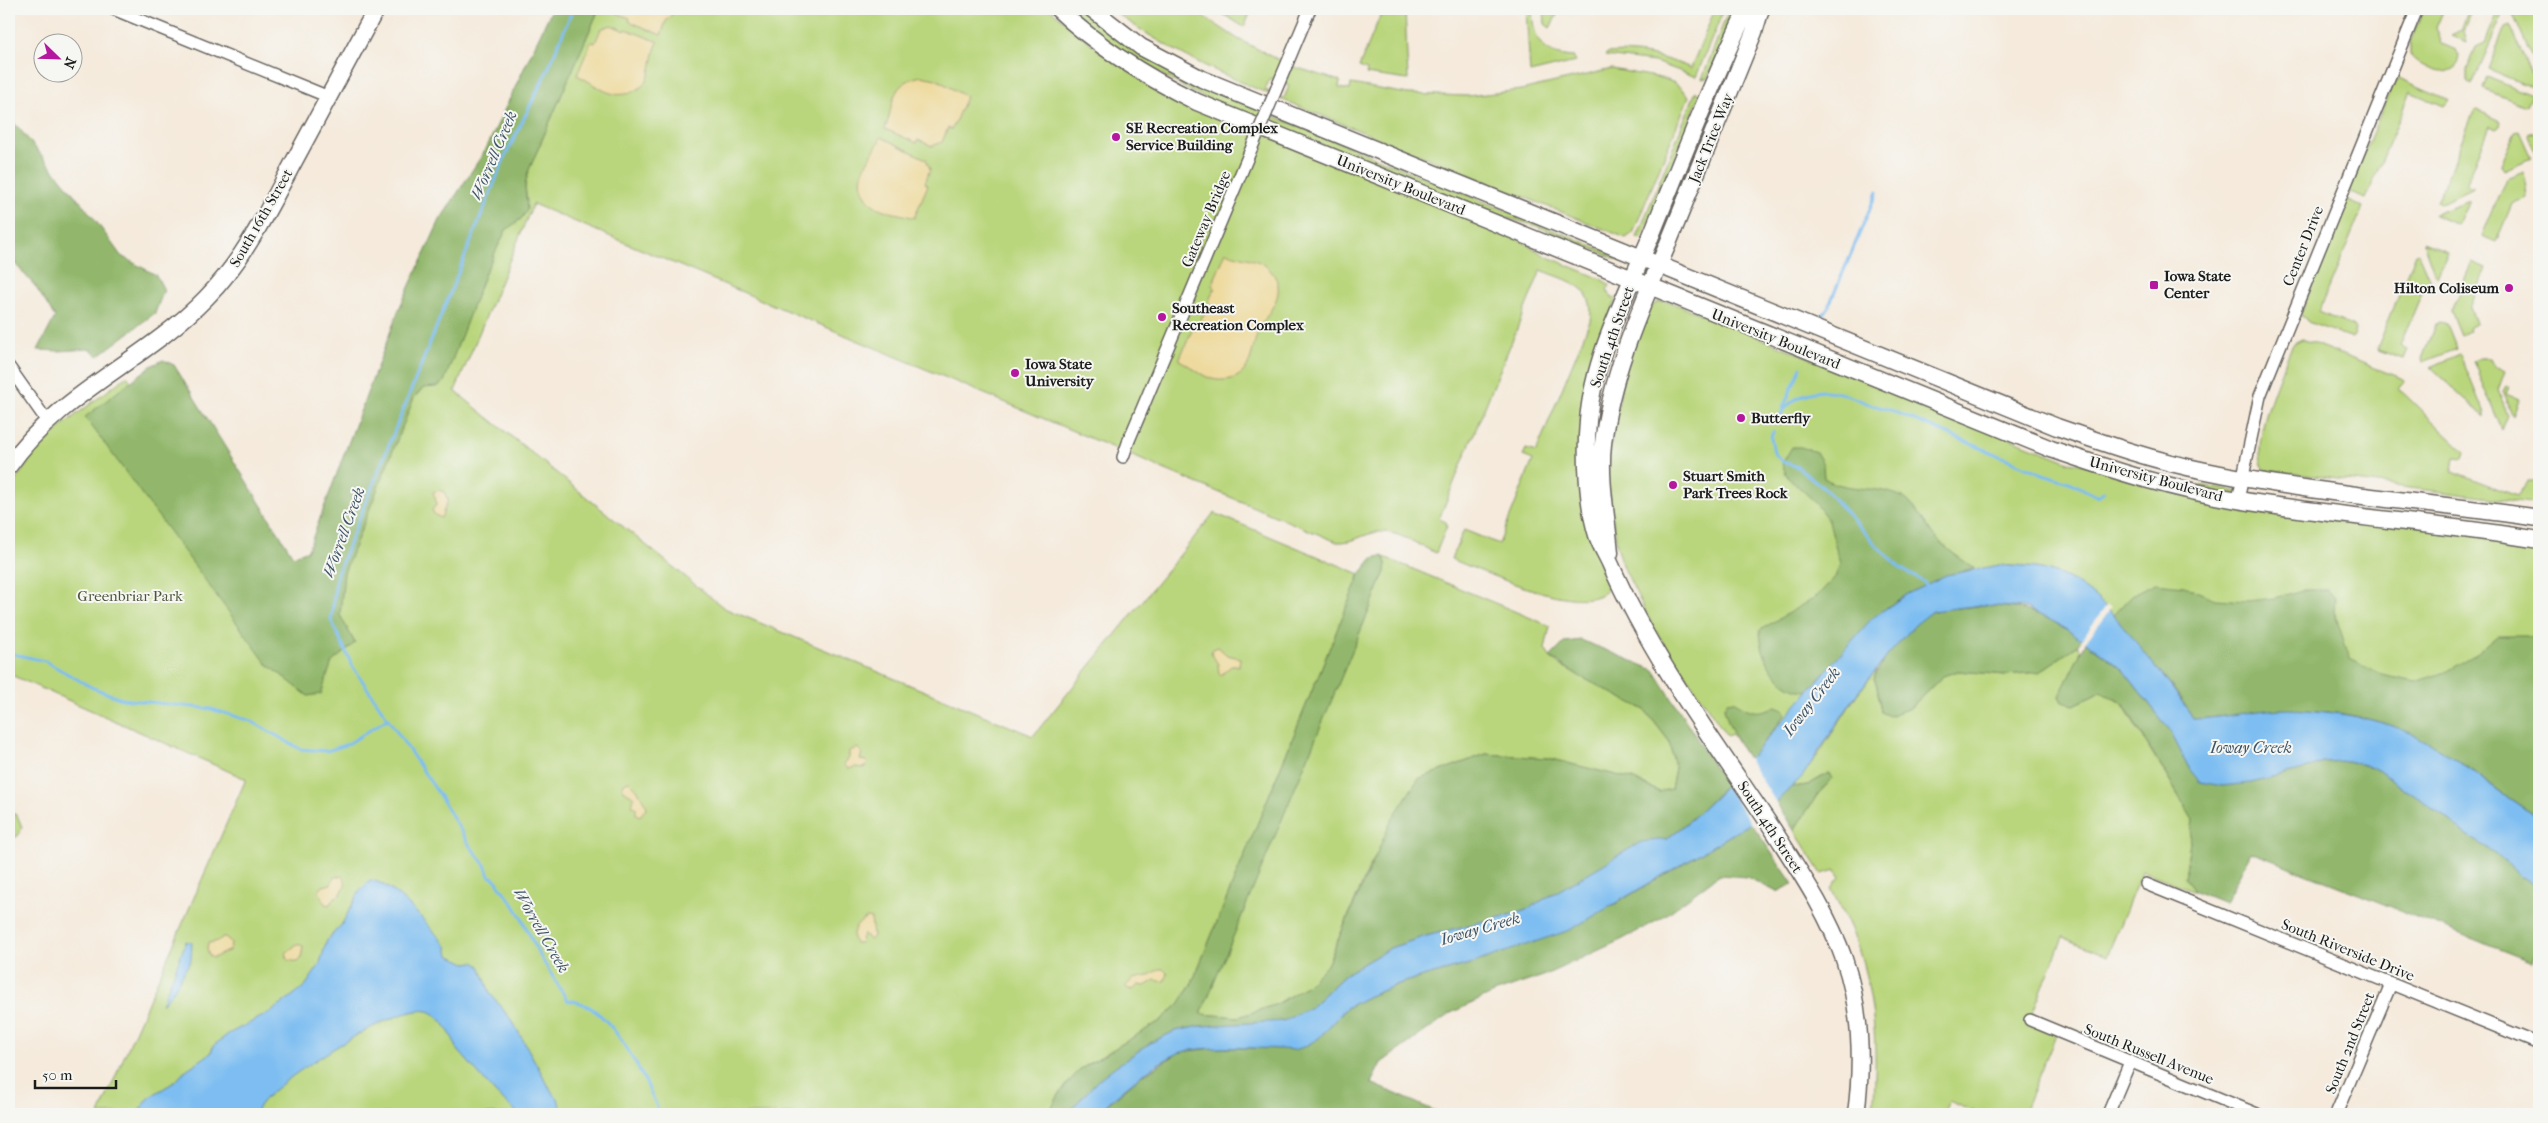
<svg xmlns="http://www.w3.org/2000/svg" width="2548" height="1123" font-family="'IM FELL French Canon',serif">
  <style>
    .green { fill: #b9d67c; stroke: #6a794c }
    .forest { fill: #92b76c; stroke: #576a44 }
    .sand { fill: #eeda9e; stroke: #857b5d }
    .water { fill: #7dbdf1; stroke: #4c6c86 }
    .pier { fill: #f5eadb }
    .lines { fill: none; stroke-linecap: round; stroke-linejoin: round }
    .stream { stroke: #7dbdf1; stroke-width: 3 }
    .street-casing { stroke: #68645f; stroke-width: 14 }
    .secondary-casing { stroke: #68645f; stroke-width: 19 }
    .street { stroke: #fff; stroke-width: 11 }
    .secondary { stroke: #fff; stroke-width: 16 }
    .street-bridge-casing { stroke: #68645f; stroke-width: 14; stroke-linecap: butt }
    .street-bridge { stroke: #fff; stroke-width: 11 }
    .poi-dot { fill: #b5179e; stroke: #f6f6f2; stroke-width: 2 }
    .labels { text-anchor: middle; stroke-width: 4; stroke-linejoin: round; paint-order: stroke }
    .poi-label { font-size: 15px; font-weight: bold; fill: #1c1c1c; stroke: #f6f6f2; text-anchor: start }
    .street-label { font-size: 15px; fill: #1c1c1c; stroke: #f6f6f2 }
    .park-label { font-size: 15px; fill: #4b5439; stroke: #f6f6f2 }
    .water-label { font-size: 16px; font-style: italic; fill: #3e5467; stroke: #f6f6f2 }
  </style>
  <rect width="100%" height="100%" fill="#f6f6f2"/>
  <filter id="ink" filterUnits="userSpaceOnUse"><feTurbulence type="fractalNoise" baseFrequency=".02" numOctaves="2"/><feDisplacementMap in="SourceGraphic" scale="10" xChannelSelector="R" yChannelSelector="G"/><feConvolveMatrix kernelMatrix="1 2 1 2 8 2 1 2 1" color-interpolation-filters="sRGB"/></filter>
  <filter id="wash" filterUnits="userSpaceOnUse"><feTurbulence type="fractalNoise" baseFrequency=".0096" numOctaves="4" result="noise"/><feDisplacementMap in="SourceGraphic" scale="20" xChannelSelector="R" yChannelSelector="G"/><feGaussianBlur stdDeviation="1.12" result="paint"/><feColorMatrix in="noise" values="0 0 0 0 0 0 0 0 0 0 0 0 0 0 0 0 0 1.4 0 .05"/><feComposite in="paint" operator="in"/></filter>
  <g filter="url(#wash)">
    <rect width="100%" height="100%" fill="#f5eadb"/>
    <path class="green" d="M599 9H1050L1110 59 1520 240 1546 256 1601 279 1610 285 1607 289 1611 297 1616 298 1593 367 1591 535 1607 589C1586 619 1479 570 1451 559L1464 530 1499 544 1533 460 1523 456 1526 449 1536 452 1590 321C1596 285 1568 281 1541 270L1439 519 1446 522 1447 526 1436 553C1420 546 1397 530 1378 532 1363 534 1353 543 1337 542L533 204 455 391 724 608 1033 736 1214 513 1360 574 1192 983 1179 1005 1160 1021 1079 1070 1060 1093 1048 1114H99L246 779 9 674V490L34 454 64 424 127 376 306 639 417 359 466 319 485 273 506 230 522 218 527 202 525 186 528 172Z
      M1069 9H1083L1097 21 1262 111 1259 120 1192 92 1117 48Z
      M1111 9H1192L1238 39 1283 62 1275 80 1270 78 1265 90 1270 92 1269 94C1211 70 1162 47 1111 9Z
      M1215 9H1252L1244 27Z
      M1383 9H1405L1408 80 1366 74 1367 70 1359 67Z
      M1526 9H1532C1533 38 1541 56 1574 57L1575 62 1530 73Z
      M1544 9H1551L1550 12 1557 15 1550 28 1545 24Z
      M1715 9H1724L1696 77 1655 62 1605 56 1607 53C1636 50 1664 57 1691 68Z
      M1729 9H1741L1707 78 1702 79Z
      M2424 9H2444L2436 28 2442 44 2456 50 2459 56C2456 85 2420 68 2410 55V42Z
      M2469 9H2473L2464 31 2467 42 2451 35 2461 30Z
      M2499 9 2504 11 2472 85 2467 81V70L2476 47 2485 43Z
      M2513 9H2523L2539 15V75L2512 12Z
      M2510 25 2535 83 2533 88 2488 69 2505 27Z
      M1291 66 1340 81 1339 88 1350 90 1351 84 1408 94 1468 96 1521 90 1612 69 1661 78 1675 83 1689 96 1633 233 1626 238 1278 98H1284L1289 86 1284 84Z
      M2487 77 2531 95 2526 106 2483 89Z
      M2399 78 2449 100 2444 106 2410 92 2366 199 2348 192 2391 88Z
      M1696 91 1700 95 1643 235 1640 239 1637 237Z
      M2477 110 2501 121 2500 126 2496 129 2490 126 2466 185 2473 188 2439 204 2437 202 2474 111Z
      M1271 115 1620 257 1619 260 1534 225 1499 216 1268 123Z
      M2519 131 2531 158 2504 170 2501 165 2515 132Z
      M2529 132 2539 135V156L2536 154 2528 135Z
      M2524 171 2527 197 2512 204 2496 242 2482 236 2506 178Z
      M2346 199 2363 207 2319 312 2354 327 2355 330 2352 338 2310 323 2300 316Z
      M2469 201 2458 225 2434 215V214Z
      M2423 242 2448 252 2437 277 2435 275Z
      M2418 253 2433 288 2432 291 2424 288 2400 345 2407 349 2403 359 2378 350V346L2416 254Z
      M2472 262 2486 268 2470 308 2476 323 2468 328 2469 331 2461 335 2451 311Z
      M1668 301 2069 462 2539 545V818L2511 801 2136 640C2112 613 2089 584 2053 572 2036 566 2016 567 1999 565L1795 708 1749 760 1732 734 1727 736 1653 627 1624 568 1617 546 1606 471 1625 367 1650 308 1658 302Z
      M2440 322 2447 324 2457 349 2423 362 2422 359 2435 325Z
      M2302 339 2403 379 2404 381 2398 388 2465 452 2463 458 2454 457 2452 471 2517 496 2528 481H2539V504L2265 470C2247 448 2281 373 2291 348L2294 343Z
      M2460 354 2484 413V417L2431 367Z
      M2480 358H2491L2495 366 2505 371 2498 390 2508 415 2502 430 2473 361Z
      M2505 386 2508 387 2505 394 2519 400 2513 416 2502 391Z
      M1384 557 1550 626 1545 649 1550 657 1558 664 1645 710 1669 741 1675 768 1671 789 1660 792 1632 779 1547 758 1486 754 1418 779 1369 868 1327 965 1306 986 1277 1004 1239 1017 1200 1014 1385 572 1386 563Z
      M2077 646 2081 649 2079 659 2059 696 2062 702 2074 705 2101 692 2122 703 2193 820 2185 878 2195 891 2142 871 2107 956 2063 937 2030 1019 2057 1032 2023 1114H1980L1949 1101 1943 1114H1873C1878 1048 1876 992 1851 929 1845 915 1837 902 1831 888L1840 877 1835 870 1822 874 1794 830 1818 794 1832 779 1828 773 1808 785 1791 787 1818 755 1856 696 1877 669 1874 679 1877 686 1881 712 1910 708 1943 676 1958 671 2006 675 2039 672Z
      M9 812 17 815 22 827 18 836 9 840Z"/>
    <path class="forest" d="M552 9H599L528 172 525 186 527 210 522 218 506 230 485 273 444 382 437 387 423 388 414 398 344 573 340 615 355 643 332 662 321 694 308 696 267 664 85 417 151 366 163 360 174 365 293 556 308 550 399 309 440 220 486 149Z
      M9 119 18 127 93 217 121 256 156 275 164 290 155 313 98 356 90 349 59 351 38 350 55 317 35 286 9 257Z
      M1792 447H1801L1816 452 1823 464 1824 478C1848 493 1878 484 1904 498 1914 504 1927 527 1935 537 1946 549 1961 559 1974 568L1946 576 1907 594 1886 608 1808 691C1778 691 1760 657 1760 630L1817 596 1835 577 1840 564 1829 521 1814 501 1787 476 1782 464Z
      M1381 556 1384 557 1386 563 1385 572 1201 1014 1239 1017 1277 1004 1306 986 1327 965 1392 819 1418 779 1486 754 1547 758 1632 779 1659 792 1671 789 1675 768 1669 741 1645 710 1579 676 1550 657 1565 642 1581 640 1654 670 1726 785 1694 817 1667 839 1641 843 1524 911 1426 936 1390 948 1347 973 1311 1007 1295 1016 1283 1021 1262 1023 1201 1026 1175 1031 1152 1042 1099 1079 1067 1114H1048L1060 1093 1079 1070 1160 1021 1179 1004 1192 983 1360 574 1373 558Z
      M2155 583 2184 586 2215 599 2248 601 2275 598 2302 590H2328L2335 598 2334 611 2350 659 2382 675 2415 682 2445 672 2478 653 2498 636H2525L2539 640V818C2498 793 2460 757 2415 736 2379 718 2333 710 2292 710 2260 709 2227 718 2194 719L2176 692 2113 615 2132 595Z
      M1981 605C2031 608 2040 612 2082 639L2077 646 2039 672 2006 675 1958 671 1943 676 1910 708 1889 716 1881 712 1877 686 1874 679C1879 662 1917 616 1935 611 1950 607 1966 609 1981 605Z
      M2086 642 2123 670 2169 729 2190 770 2251 783 2300 771 2323 762 2347 761 2373 767 2440 813 2465 834 2497 854 2519 875 2539 887V945L2532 962 2251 852 2225 903 2195 891 2185 878 2193 820 2123 703 2101 692 2074 705 2062 702 2059 696Z
      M1733 701C1752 712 1755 715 1776 706L1783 709 1786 714 1749 760C1738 743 1729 728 1724 708L1727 702Z
      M1829 773 1832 779 1818 794 1794 830 1776 802 1791 787 1808 785Z
      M1751 823 1793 884 1777 892 1747 877 1719 875 1662 918 1623 939 1543 976 1494 993 1451 1013 1381 1063 1371 1083 1442 1114H1096L1138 1078 1180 1052 1214 1048H1263L1319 1038 1346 1008 1369 996 1401 983 1473 963 1534 941 1615 904Z"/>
    <path class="sand" d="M614 9H677L666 21 661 35 629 21 630 18 616 13Z
      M611 25 625 31 626 29 658 42C652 54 653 65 649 76 646 83 640 89 633 92 610 101 596 84 577 75L591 42 595 43 601 29Z
      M921 76 936 79 966 97 952 129 948 128 942 142 932 146 918 140 917 143 885 129C895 104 888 84 921 76Z
      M881 137 926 159 930 169 925 183 928 185 914 218C904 214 894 214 884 210 877 208 870 203 866 196 852 173 873 158 881 137Z
      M1226 252C1241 259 1260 257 1271 271 1290 294 1267 311 1258 332 1250 352 1253 378 1224 380 1206 382 1194 367 1179 360L1193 328 1197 329 1203 315 1213 311 1209 301 1215 287 1212 285Z
      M439 490 444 492 448 500 441 518 435 515 432 510 437 504 433 492Z
      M1218 647 1227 655 1240 658 1239 666H1231L1221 675 1219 673 1218 664 1211 653 1213 649Z
      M857 748 862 752 860 760 866 761 868 764 864 768 855 767 848 769 844 764 849 758V751Z
      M629 781 637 789 647 807 640 816 636 814V807L632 806 634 797 622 789 624 783Z
      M342 876 346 883 341 894 334 898 329 905 325 904 319 891 323 886 331 884 334 877Z
      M867 918 871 919 873 936 870 940 863 934 860 943H855C849 933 857 923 867 918Z
      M222 937H225L231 942 230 950 213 958 209 956 207 949 208 943 219 941Z
      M297 944 303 946 301 959 298 962 288 960 286 953Z
      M1159 969H1163L1168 974 1164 982 1155 980 1145 986 1138 985 1133 990 1126 988V986L1133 979 1148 976Z"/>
    <path class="water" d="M1999 565C2016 567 2036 566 2052 572 2095 585 2121 624 2148 657 2164 677 2179 697 2194 719 2227 718 2258 708 2291 709 2332 711 2380 718 2417 736 2460 759 2498 793 2539 818V887L2519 875 2497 854 2465 834 2440 813 2373 767 2347 761 2323 762 2300 771 2251 783 2222 786 2200 782 2190 770 2169 729 2123 670 2096 649 2058 624 2026 608 1981 605 1933 611 1915 625 1889 654 1856 695 1802 777 1758 819 1570 930 1473 963 1401 983 1369 996 1346 1008 1319 1038 1304 1047 1294 1050C1270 1048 1198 1045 1179 1053 1148 1066 1120 1092 1096 1114H1067L1099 1079 1113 1068 1152 1042 1175 1031 1201 1026 1283 1021 1311 1007 1347 973 1390 948 1426 936 1524 911 1641 842 1667 839 1694 817 1723 789 1872 618 1907 594 1946 575Z
      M371 880C395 884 430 928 447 946L449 955 466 963 474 962 480 966 490 993 513 1022 552 1092 558 1098 562 1114H519L496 1094 457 1049C454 1039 442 1017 431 1012 402 999 290 1074 268 1096 262 1101 258 1107 255 1114H136L151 1096 176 1081 186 1070 211 1053 213 1046 228 1034 271 1012 305 986 319 966 327 940 342 924 360 890Z
      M186 941 192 943 191 960 172 993 162 1004Z"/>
    <path class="pier" d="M2107 605 2111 608 2084 644 2080 641Z
      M1748 758 1777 804 1752 825 1724 782Z"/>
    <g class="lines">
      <path class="stream" d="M573 9 548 69 504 159 337 574 331 620 353 667 438 793 470 846 485 865 489 876C499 879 498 886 504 892 523 914 527 932 540 956 549 971 558 985 567 1000 573 1001 580 1002 585 1005 616 1018 648 1084 660 1114
        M1823 315 1828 308 1877 192
        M1783 408 1801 367
        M1779 418C1784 407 1792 400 1804 395 1839 382 1856 404 1888 409L2043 474 2072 483 2098 497 2104 491
        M1773 432 1771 437 1774 453 1783 462 1798 467 1825 489 1877 546 1900 568 1924 582 1928 587
        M9 653 45 661 91 687 122 699 211 709 251 721 300 749 327 751 348 744 387 719"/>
    </g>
  </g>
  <g filter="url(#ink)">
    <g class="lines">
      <g class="street-casing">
        <path id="street" d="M113 9 329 97
          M9 367 47 421
          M1123 457 1129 440
          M2238 500 2260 396 2417 9
          M2146 884 2539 1044
          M2030 1020 2257 1114
          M2108 1114 2130 1062
          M2336 1114 2391 984"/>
      </g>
      <g class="secondary-casing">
        <path id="secondary" d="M1058 9C1099 48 1146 77 1197 102L2051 449C2112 470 2174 490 2238 500 2338 517 2439 523 2539 540
          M1092 9 1141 47 1202 79 2057 427C2106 444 2155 461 2206 471 2316 494 2428 502 2539 518
          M1747 9C1710 85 1680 165 1648 243 1624 299 1593 359 1588 421 1585 454 1587 504 1597 535 1600 545 1606 554 1610 563 1652 659 1716 744 1774 831 1800 872 1828 913 1844 959 1861 1009 1863 1062 1856 1114
          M9 466C59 393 145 361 206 298 243 261 267 212 292 165 320 113 348 61 376 9
          M1610 553C1607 516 1599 481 1603 444 1611 374 1640 310 1667 246 1696 175 1725 103 1754 32L1761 9"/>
      </g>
      <use href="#street" class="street"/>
      <use href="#secondary" class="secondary"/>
      <g class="street-bridge-casing">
        <path id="street-bridge" d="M1129 440 1310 9"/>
      </g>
      <use href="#street-bridge" class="street-bridge"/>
    </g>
  </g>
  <g class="poi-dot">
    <circle cx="1116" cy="137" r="5"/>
    <rect x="2149" y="280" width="10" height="10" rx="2.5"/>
    <circle cx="2509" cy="288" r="5"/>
    <circle cx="1162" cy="317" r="5"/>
    <circle cx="1015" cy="373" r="5"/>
    <circle cx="1741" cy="418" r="5"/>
    <circle cx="1673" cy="485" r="5"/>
  </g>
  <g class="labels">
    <g class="poi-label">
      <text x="1126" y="133">SE Recreation Complex<tspan x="1126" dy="17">Service Building</tspan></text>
      <text x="2164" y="281">Iowa State<tspan x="2164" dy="17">Center</tspan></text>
      <text x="2499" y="293" text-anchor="end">Hilton Coliseum</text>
      <text x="1172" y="313">Southeast<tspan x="1172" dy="17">Recreation Complex</tspan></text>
      <text x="1025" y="369">Iowa State<tspan x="1025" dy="17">University</tspan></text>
      <text x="1751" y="423">Butterfly</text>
      <text x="1683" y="481">Stuart Smith<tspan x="1683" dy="17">Park Trees Rock</tspan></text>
    </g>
    <g class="street-label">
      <text transform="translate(1711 138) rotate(-68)" y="5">Jack Trice Way</text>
      <text transform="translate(1401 185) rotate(22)" y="5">University Boulevard</text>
      <text transform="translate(261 218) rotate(-60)" y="5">South 16th Street</text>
      <text transform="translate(1206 219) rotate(-67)" y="5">Gateway Bridge</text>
      <text transform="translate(2303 246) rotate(-68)" y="5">Center Drive</text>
      <text transform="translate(1612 337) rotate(-71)" y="5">South 4th Street</text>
      <text transform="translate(1776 339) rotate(22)" y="5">University Boulevard</text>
      <text transform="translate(2156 479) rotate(15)" y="5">University Boulevard</text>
      <text transform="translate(1770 827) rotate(57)" y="5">South 4th Street</text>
      <text transform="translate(2348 950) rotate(22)" y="5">South Riverside Drive</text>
      <text transform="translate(2350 1043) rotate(-68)" y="5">South 2nd Street</text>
      <text transform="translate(2149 1054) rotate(22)" y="5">South Russell Avenue</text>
    </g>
    <g class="park-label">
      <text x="130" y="601">Greenbriar Park</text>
    </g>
    <g class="water-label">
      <text transform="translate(493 155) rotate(-67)" y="6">Worrell Creek</text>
      <text transform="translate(343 532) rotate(-70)" y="6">Worrell Creek</text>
      <text transform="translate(1811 701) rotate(-52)" y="6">Ioway Creek</text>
      <text x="2251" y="753">Ioway Creek</text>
      <text transform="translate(1480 928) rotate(-16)" y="6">Ioway Creek</text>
      <text transform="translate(542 930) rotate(60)" y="6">Worrell Creek</text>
    </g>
  </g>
  <rect width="2548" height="1123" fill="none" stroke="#f6f6f2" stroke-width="30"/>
  <g transform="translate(58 58) rotate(113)"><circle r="24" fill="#f6f6f2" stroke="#9f9f9c"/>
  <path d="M0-4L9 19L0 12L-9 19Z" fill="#b5179e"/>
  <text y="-8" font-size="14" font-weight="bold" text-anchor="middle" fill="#1c1c1c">N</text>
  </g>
  <path d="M35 1080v8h81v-8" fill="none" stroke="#1c1c1c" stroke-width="2.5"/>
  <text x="42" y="1080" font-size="15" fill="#1c1c1c" stroke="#f6f6f2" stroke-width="4" paint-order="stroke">50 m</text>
</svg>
